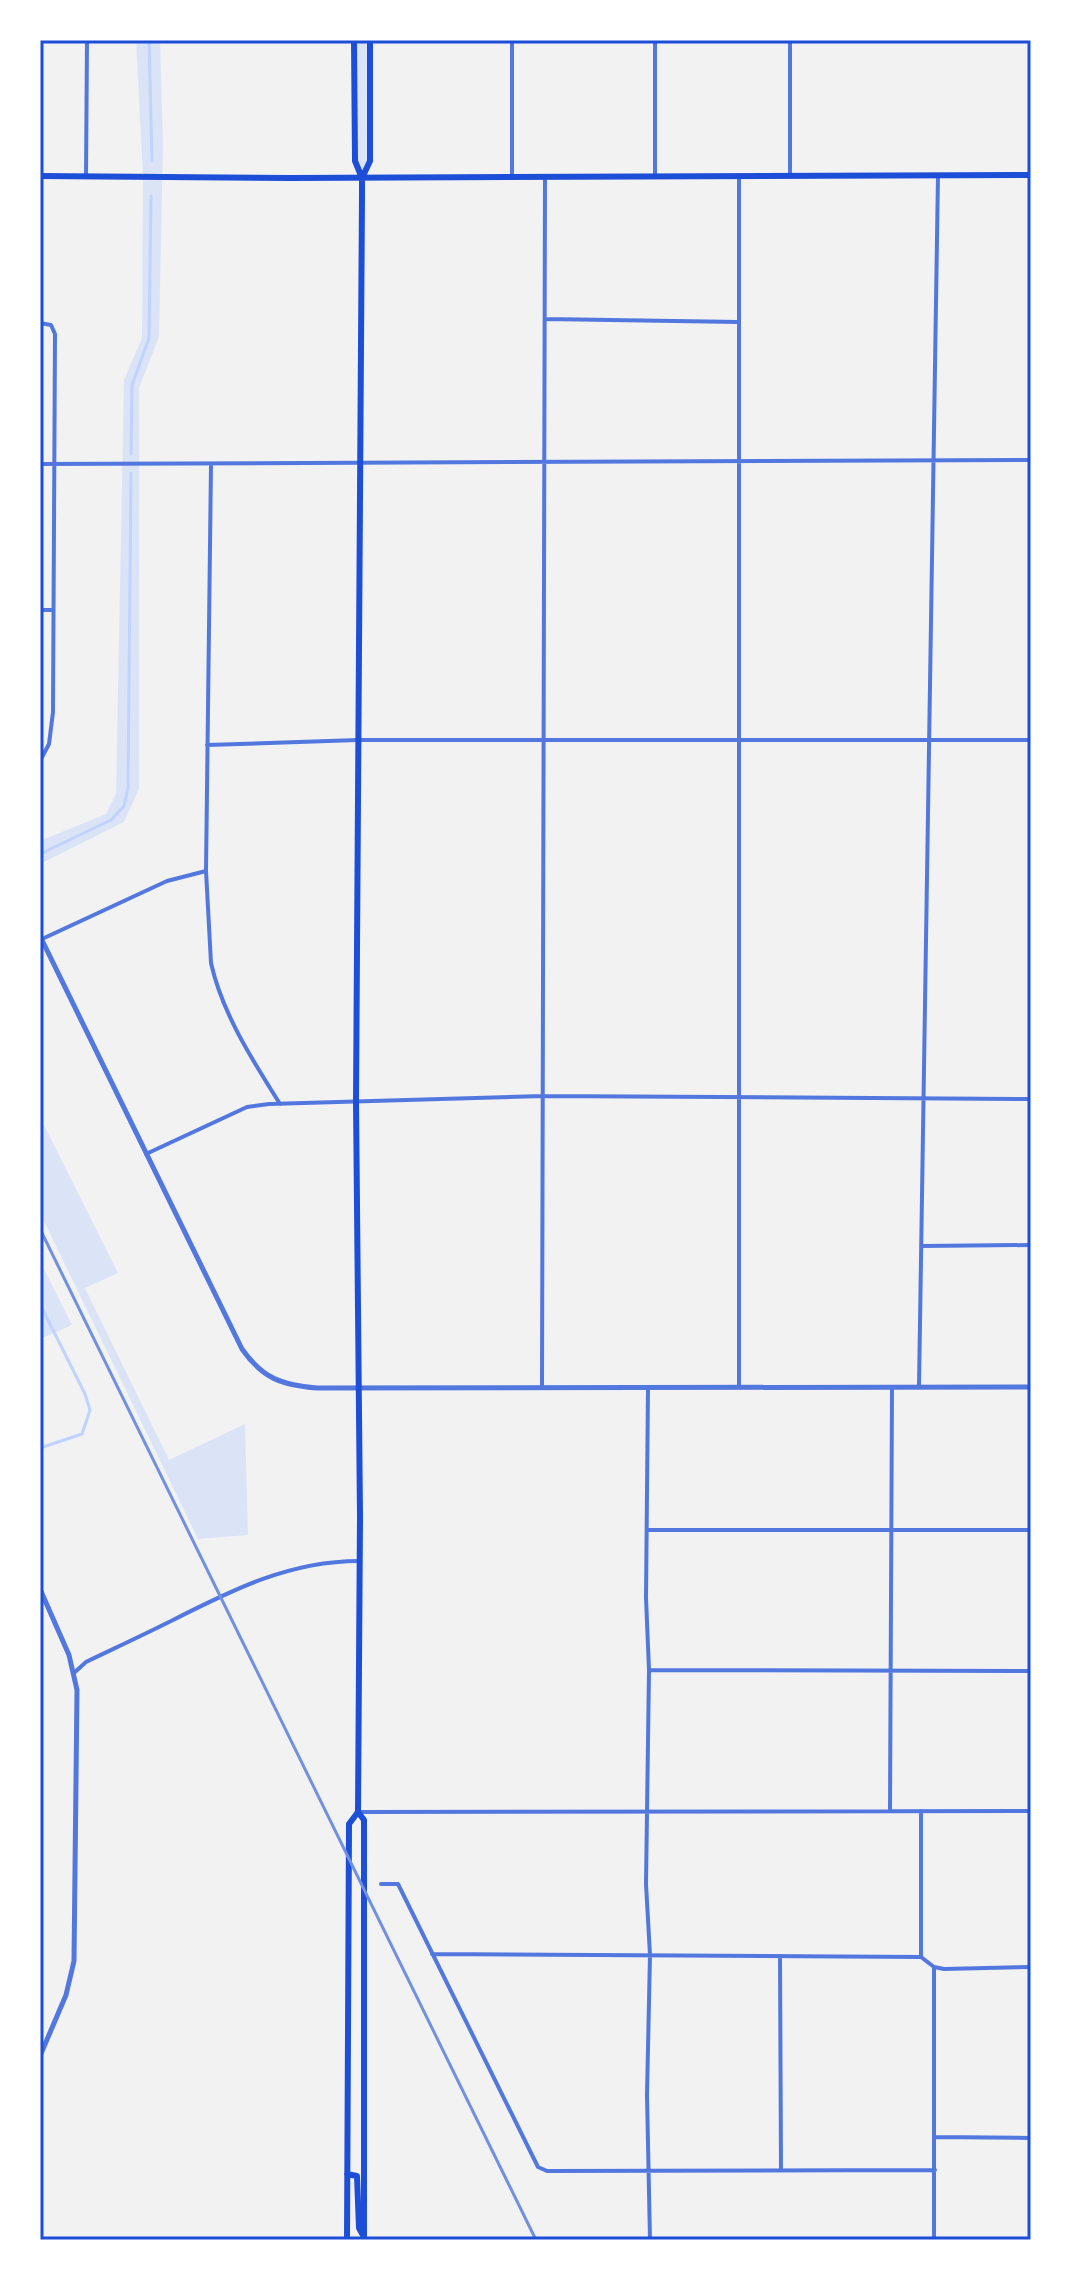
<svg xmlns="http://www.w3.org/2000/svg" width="1071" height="2280" font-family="Helvetica,sans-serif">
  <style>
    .green { fill: #dbe4f7 }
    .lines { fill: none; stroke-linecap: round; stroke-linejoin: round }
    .stream { stroke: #bfd3fe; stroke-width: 3 }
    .minor { stroke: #5277de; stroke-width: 4 }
    .tertiary { stroke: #5277de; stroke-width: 5 }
    .secondary { stroke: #1d4ed8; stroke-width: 6 }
    .rail { stroke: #7290e2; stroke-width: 3 }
    .neatline { fill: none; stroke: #1d4ed8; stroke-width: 3 }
  </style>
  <rect width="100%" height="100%" fill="#f2f2f2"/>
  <path class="green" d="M136 40H160L163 145 159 337 139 388V789L124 822 40 864V841L106 814 116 794 124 380 142 338 143 177Z
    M354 40H370V161L362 178 355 161Z
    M40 1117 118 1273 85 1288 169 1460 245 1424 248 1535 198 1539 40 1213Z
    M40 1261 72 1325 40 1339Z"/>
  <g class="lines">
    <path class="stream" d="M149 40 152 161
      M131 454 132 385 149 338 151 196
      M40 854 111 820 124 806 128 788 131 473
      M40 1304 85 1394 90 1410 82 1434 40 1448"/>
    <path class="minor" d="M655 40V177
      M790 175V40
      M86 176 87 40
      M512 177V40
      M546 319 739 322
      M40 323 51 325 55 334 53 712 49 744 40 761
      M40 464 1031 460
      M211 465 206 871 211 963C222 1013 253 1061 280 1104
      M40 610H52
      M207 745 358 740H1031
      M42 939 167 881 206 871
      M146 1154 247 1107 269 1104 543 1096 1031 1099
      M921 1246 1031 1245
      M542 1386 545 177
      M648 1387 646 1598 649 1670 646 1884 650 1955 647 2095 650 2240
      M739 1387V177
      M919 1387 938 175
      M648 1530H1031
      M649 1670 1031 1671
      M75 1672 86 1662C113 1649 141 1636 169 1622 230 1591 288 1561 359 1561
      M890 1811 892 1387
      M921 1811V1957
      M358 1812 1031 1811
      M381 1884H398L538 2167 547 2171 935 2170
      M432 1954 921 1957 934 1967 944 1969 1031 1967
      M780 1956 781 2169
      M934 2137 1031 2138
      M934 2240V1967"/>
    <path class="tertiary" d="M40 936 242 1349C263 1379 282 1385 317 1388L1031 1387
      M40 1589 69 1655 77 1690 74 1961 66 1995 40 2056"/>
    <path class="secondary" d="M354 40 355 161 362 178V195L356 1101 360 1517 358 1812 364 1820V2240
      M40 176 291 178 1031 175
      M362 178 370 161V40
      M347 2174 357 2176 359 2228 364 2237
      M347 2240 349 1824 358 1812"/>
    <path class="rail" d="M40 1229 536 2240"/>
  </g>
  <rect width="1071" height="2280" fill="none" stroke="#ffffff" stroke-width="84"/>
  <rect x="42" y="42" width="987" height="2196" class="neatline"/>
</svg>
